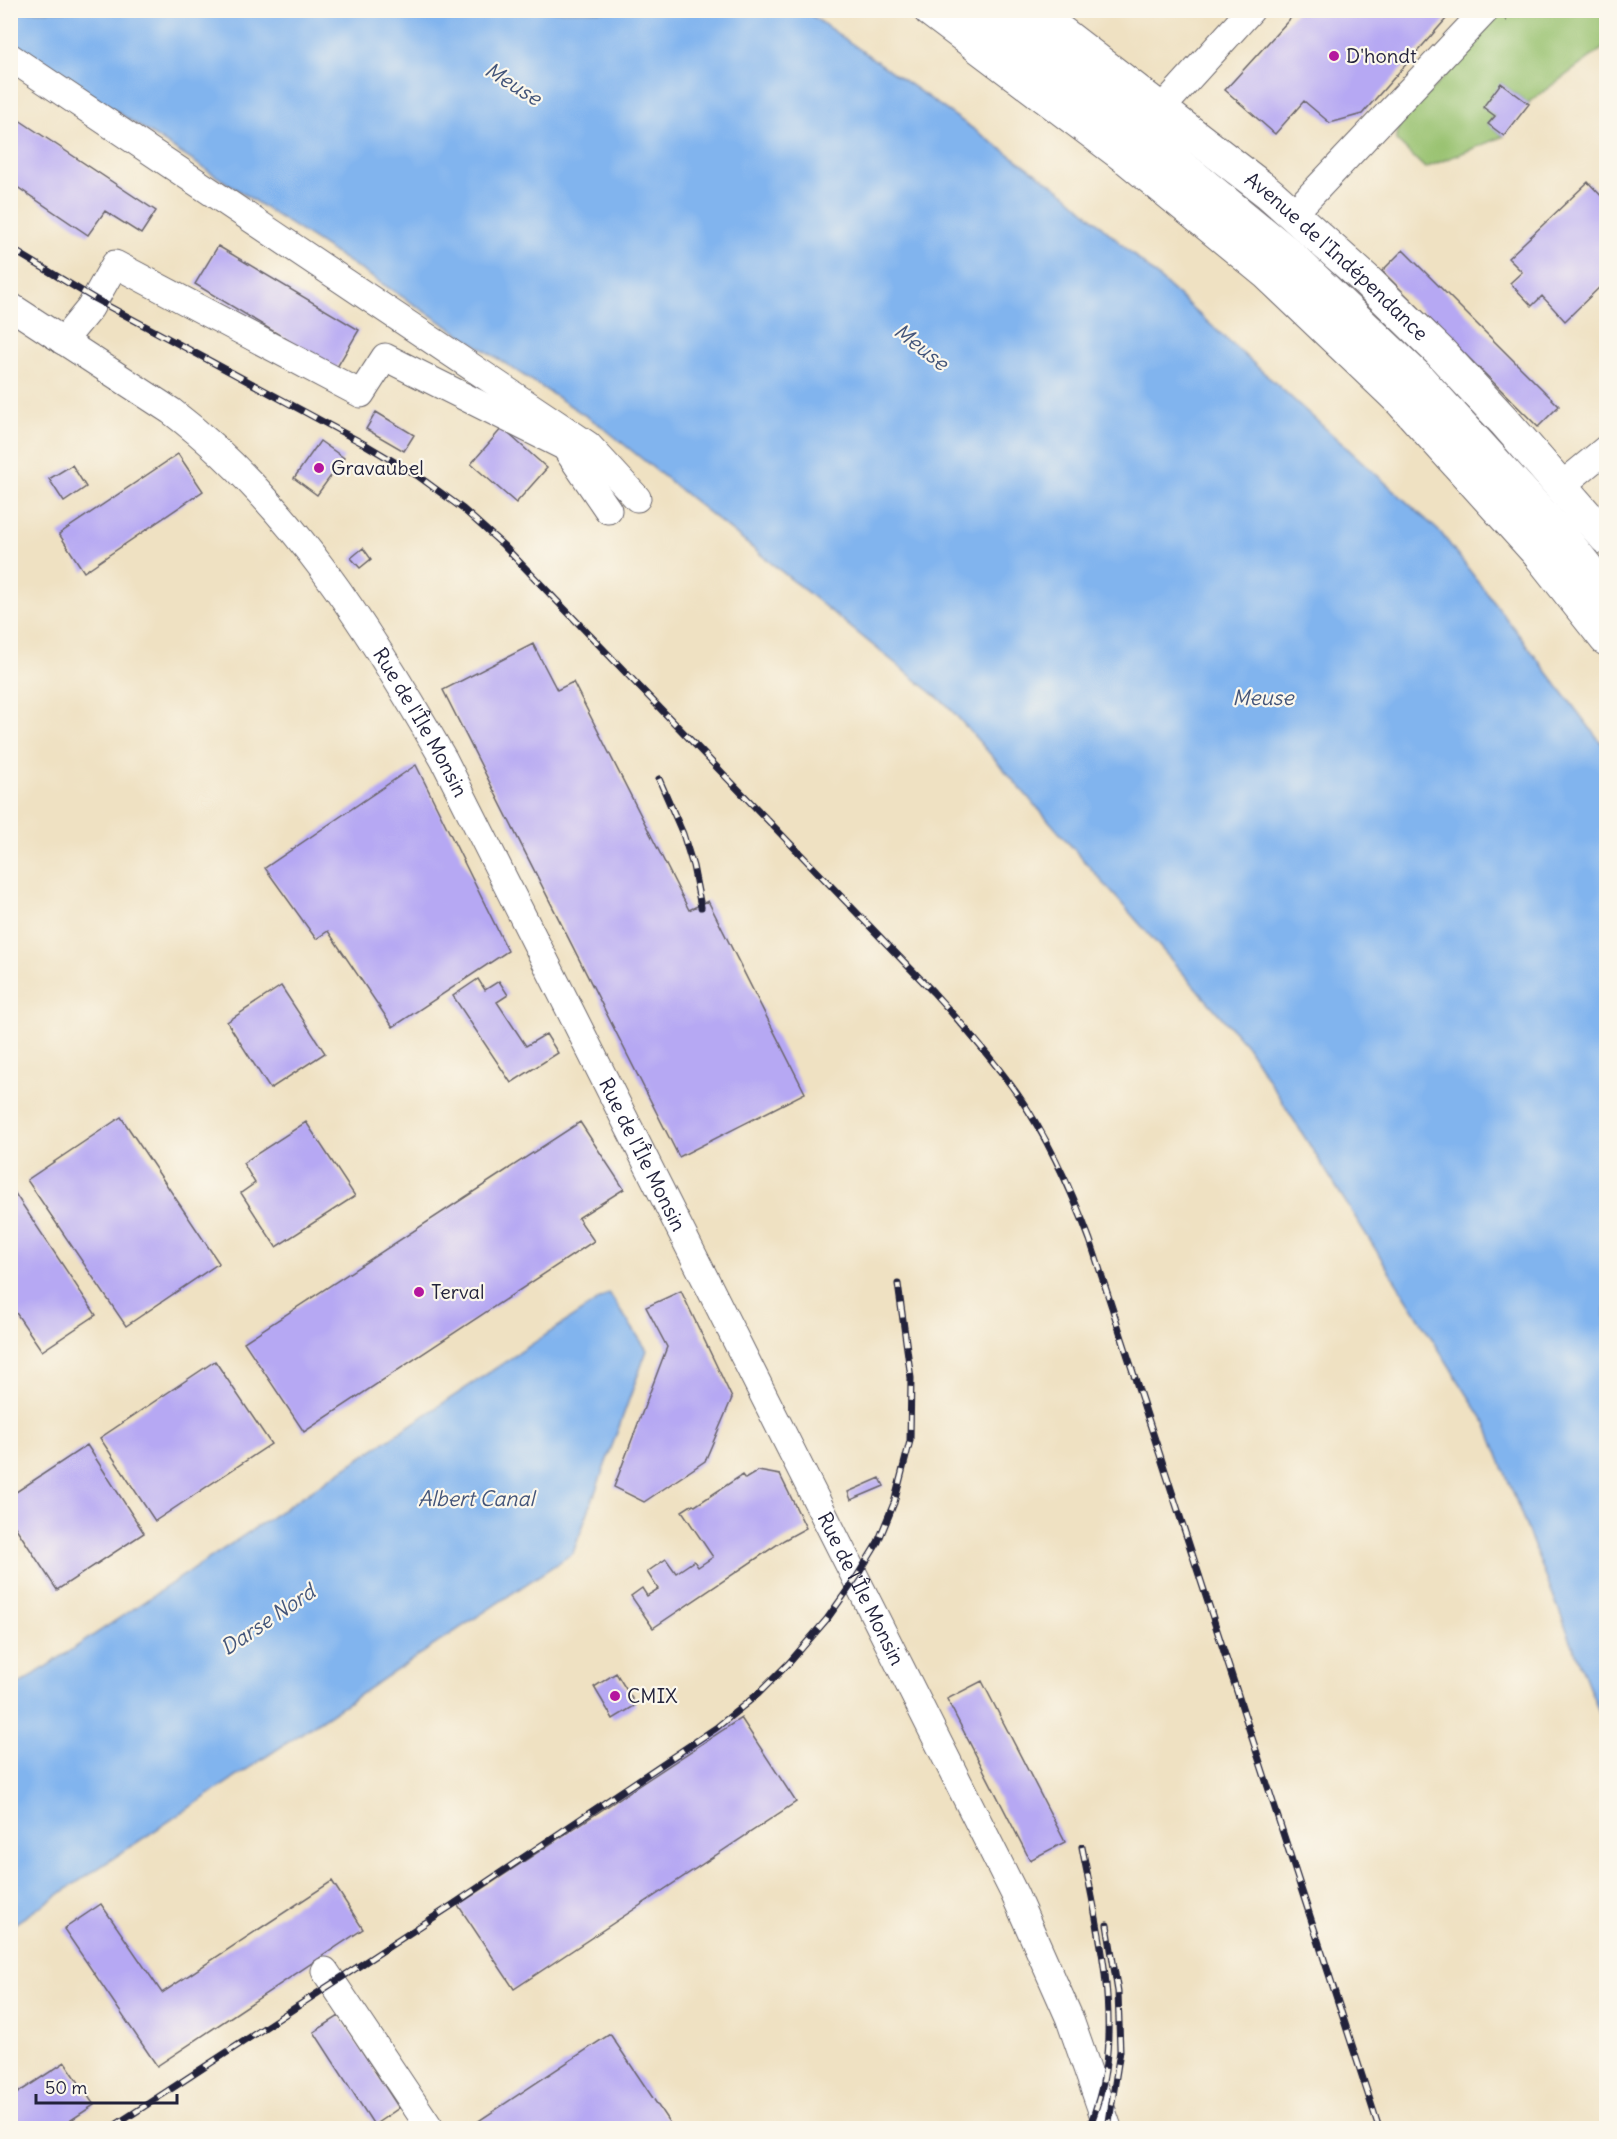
<svg xmlns="http://www.w3.org/2000/svg" width="1617" height="2139" font-family="Delius,sans-serif">
  <style>
    .green { fill: #97c16e; stroke: #5c7254; stroke-width: 1.5 }
    .water { fill: #81b4ee; stroke: #526b94; stroke-width: 1.5 }
    .building { fill: #b6a8f3 }
    .lines { fill: none; stroke-linecap: round; stroke-linejoin: round }
    .minor-casing { stroke: #6a656a; stroke-width: 29 }
    .major-casing { stroke: #6a656a; stroke-width: 35 }
    .highway-casing { stroke: #6a656a; stroke-width: 35 }
    .path { stroke: #6a656a; stroke-width: 4; stroke-dasharray: 1.5 4.5; stroke-linecap: butt }
    .minor { stroke: #fff; stroke-width: 27 }
    .major { stroke: #fff; stroke-width: 33 }
    .highway { stroke: #fff; stroke-width: 33 }
    .rail-casing { stroke: #22223b; stroke-width: 7 }
    .rail { stroke: #fbf7ec; stroke-width: 4.5; stroke-dasharray: 14; stroke-linecap: butt }
    .poi-dot { fill: #b5179e; stroke: #fbf7ec; stroke-width: 2 }
    .labels { text-anchor: middle; stroke-width: 4.5; stroke-linejoin: round; paint-order: stroke }
    .poi-label { font-size: 20px; fill: #22223b; stroke: #fbf7ec; text-anchor: start }
    .street-label { font-size: 20px; fill: #22223b; stroke: #fbf7ec }
    .water-label { font-size: 21px; font-style: italic; fill: #43557a; stroke: #fbf7ec }
  </style>
  <rect width="100%" height="100%" fill="#fbf7ec"/>
  <filter id="ink" filterUnits="userSpaceOnUse"><feTurbulence type="fractalNoise" baseFrequency=".0167" numOctaves="2"/><feDisplacementMap in="SourceGraphic" scale="12" xChannelSelector="R" yChannelSelector="G"/><feConvolveMatrix kernelMatrix="1 2 1 2 8 2 1 2 1" color-interpolation-filters="sRGB"/></filter>
  <filter id="wash" filterUnits="userSpaceOnUse"><feTurbulence type="fractalNoise" baseFrequency=".008" numOctaves="4" result="noise"/><feDisplacementMap in="SourceGraphic" scale="24" xChannelSelector="R" yChannelSelector="G"/><feGaussianBlur stdDeviation="1.35" result="paint"/><feColorMatrix in="noise" values="0 0 0 0 0 0 0 0 0 0 0 0 0 0 0 0 0 1.4 0 .05"/><feComposite in="paint" operator="in"/></filter>
  <g filter="url(#wash)">
    <rect width="100%" height="100%" fill="#efe1c2"/>
    <path class="green" d="M1496 11H1606V46L1529 102V104L1501 83 1495 116 1488 124 1504 136 1425 168 1396 140 1399 125 1466 53 1461 49Z"/>
    <path class="water" d="M10 11H805L1066 194 1441 533 1606 749V1730L1486 1424 1247 1046 947 705 600 425 11 43Z
      M609 1293 647 1350 573 1553 11 1926V1690Z"/>
    <g id="blocks">
      <path class="building" d="M1298 10H1454L1362 114 1330 123 1304 101 1275 134 1225 90Z
        M1501 83 1529 104 1504 136 1488 124 1495 116 1483 107Z
        M10 114 156 211 141 234 105 211 88 235 10 182Z
        M1588 182 1606 201V281L1565 321 1542 296 1532 306 1510 283 1522 272 1508 258Z
        M218 246 359 330 336 369 195 284Z
        M1403 250 1559 406 1538 427 1382 271Z
        M376 412 414 435 404 451 366 429Z
        M502 428 547 468 516 503 471 464Z
        M320 441 344 458 317 495 294 478Z
        M178 454 203 491 84 572 59 534Z
        M72 465 86 487 64 502 49 479Z
        M363 548 371 559 360 568 351 558Z
        M533 644 557 690 573 682 689 910 708 901 805 1093 679 1157 443 690Z
        M416 765 508 951 393 1027 328 931 316 939 265 868Z
        M478 979 485 990 499 981 508 995 497 1002 526 1046 546 1034 558 1053 511 1083 453 996Z
        M281 986 325 1053 270 1089 227 1022Z
        M121 1117 219 1263 126 1326 27 1180Z
        M306 1122 355 1196 276 1247 241 1193 255 1183 243 1163Z
        M580 1122 624 1189 578 1218 594 1241 304 1432 244 1342Z
        M10 1186 96 1315 42 1351 10 1304Z
        M681 1291 732 1398 705 1461 644 1502 614 1487 667 1347 646 1307Z
        M215 1361 271 1444 155 1521 100 1438Z
        M87 1445 144 1533 57 1590 10 1519V1496Z
        M758 1471 780 1475 806 1528 784 1540 653 1628 631 1596 642 1588 647 1596 658 1589 647 1572 666 1559 676 1573 694 1561 698 1567 713 1557 682 1511 693 1504 695 1506 742 1475 745 1479Z
        M880 1478 884 1486 851 1500 848 1492Z
        M616 1673 636 1705 613 1719 594 1687Z
        M982 1681 1065 1842 1030 1860 947 1699Z
        M741 1718 796 1802 514 1989 458 1905Z
        M332 1881 363 1929 157 2066 64 1929 101 1904 162 1993Z
        M339 2016 399 2108 374 2125 314 2032Z
        M610 2034 673 2128H472L471 2126Z
        M65 2062 94 2105 59 2128H10V2098Z"/>
    </g>
  </g>
  <g filter="url(#ink)">
    <use href="#blocks" fill-opacity="0" stroke="#6a656a" stroke-width="1.5"/>
    <g class="lines">
      <g class="minor-casing">
        <g id="minor">
          <path d="M10 57 588 445 637 498"/>
          <path d="M1161 109 1251 10"/>
          <path d="M1293 214 1486 10"/>
          <path id="s1" d="M10 306 171 411C289 501 371 632 444 760L1014 1893 1069 2017 1108 2128"/>
          <path d="M63 341 90 308 115 264 361 394 385 357 565 447 608 510"/>
          <path d="M1561 486 1606 449"/>
          <path d="M325 1971 430 2128"/>
        </g>
      </g>
      <g class="major-casing">
        <g id="major">
          <path id="s2" d="M1032 10 1269 193 1365 279 1439 351 1504 421 1606 538"/>
        </g>
      </g>
      <g class="highway-casing">
        <path id="highway" d="M930 10 1128 159 1268 274 1401 401 1538 553 1606 639
          M981 10 1147 138 1286 252 1420 380 1561 535 1606 592"/>
      </g>
      <path class="path" d="M1505 20 1519 10"/>
      <use href="#minor" class="minor"/>
      <use href="#major" class="major"/>
      <use href="#highway" class="highway"/>
      <g class="rail-casing">
        <path id="rail" d="M10 248 95 299 366 445 418 476 463 509 503 545 933 992C963 1025 992 1058 1018 1095 1049 1140 1071 1189 1090 1240L1379 2128
          M659 779 683 834 693 866 701 907
          M1082 1847C1096 1920 1116 1996 1105 2071 1102 2091 1096 2110 1089 2128
          M1107 1925 1118 1992 1120 2051 1108 2128
          M111 2128 451 1906 716 1728 758 1694 789 1663 827 1619 856 1578 878 1542 894 1503 910 1441 911 1378 898 1284"/>
      </g>
      <use href="#rail" class="rail"/>
    </g>
  </g>
  <g class="poi-dot">
    <circle cx="1334" cy="56" r="6"/>
    <circle cx="319" cy="468" r="6"/>
    <circle cx="419" cy="1292" r="6"/>
    <circle cx="615" cy="1696" r="6"/>
  </g>
  <g class="labels">
    <g class="poi-label">
      <text x="1346" y="63">D'hondt</text>
      <text x="331" y="475">Gravaubel</text>
      <text x="431" y="1299">Terval</text>
      <text x="627" y="1703">CMIX</text>
    </g>
    <g class="street-label">
      <text dy="7" stroke="none"><textPath href="#s2" startOffset="392">Avenue de l'Indépendance</textPath></text>
      <text dy="7" stroke="none"><textPath href="#s1" startOffset="594">Rue de l'Île Monsin</textPath></text>
      <text dy="7" stroke="none"><textPath href="#s1" startOffset="1080">Rue de l'Île Monsin</textPath></text>
      <text dy="7" stroke="none"><textPath href="#s1" startOffset="1566">Rue de l'Île Monsin</textPath></text>
    </g>
    <g class="water-label">
      <text transform="translate(513 84) rotate(32)" y="7">Meuse</text>
      <text transform="translate(921 347) rotate(38)" y="7">Meuse</text>
      <text x="1263" y="705">Meuse</text>
      <text x="476" y="1506">Albert Canal</text>
      <text transform="translate(268 1620) rotate(-34)" y="7">Darse Nord</text>
    </g>
  </g>
  <rect width="1617" height="2139" fill="none" stroke="#fbf7ec" stroke-width="36"/>
  <path d="M36 2094v9h141v-9" fill="none" stroke="#22223b" stroke-width="3"/>
  <text x="45" y="2094" font-size="18" fill="#22223b" stroke="#fbf7ec" stroke-width="4.5" paint-order="stroke">50 m</text>
</svg>
